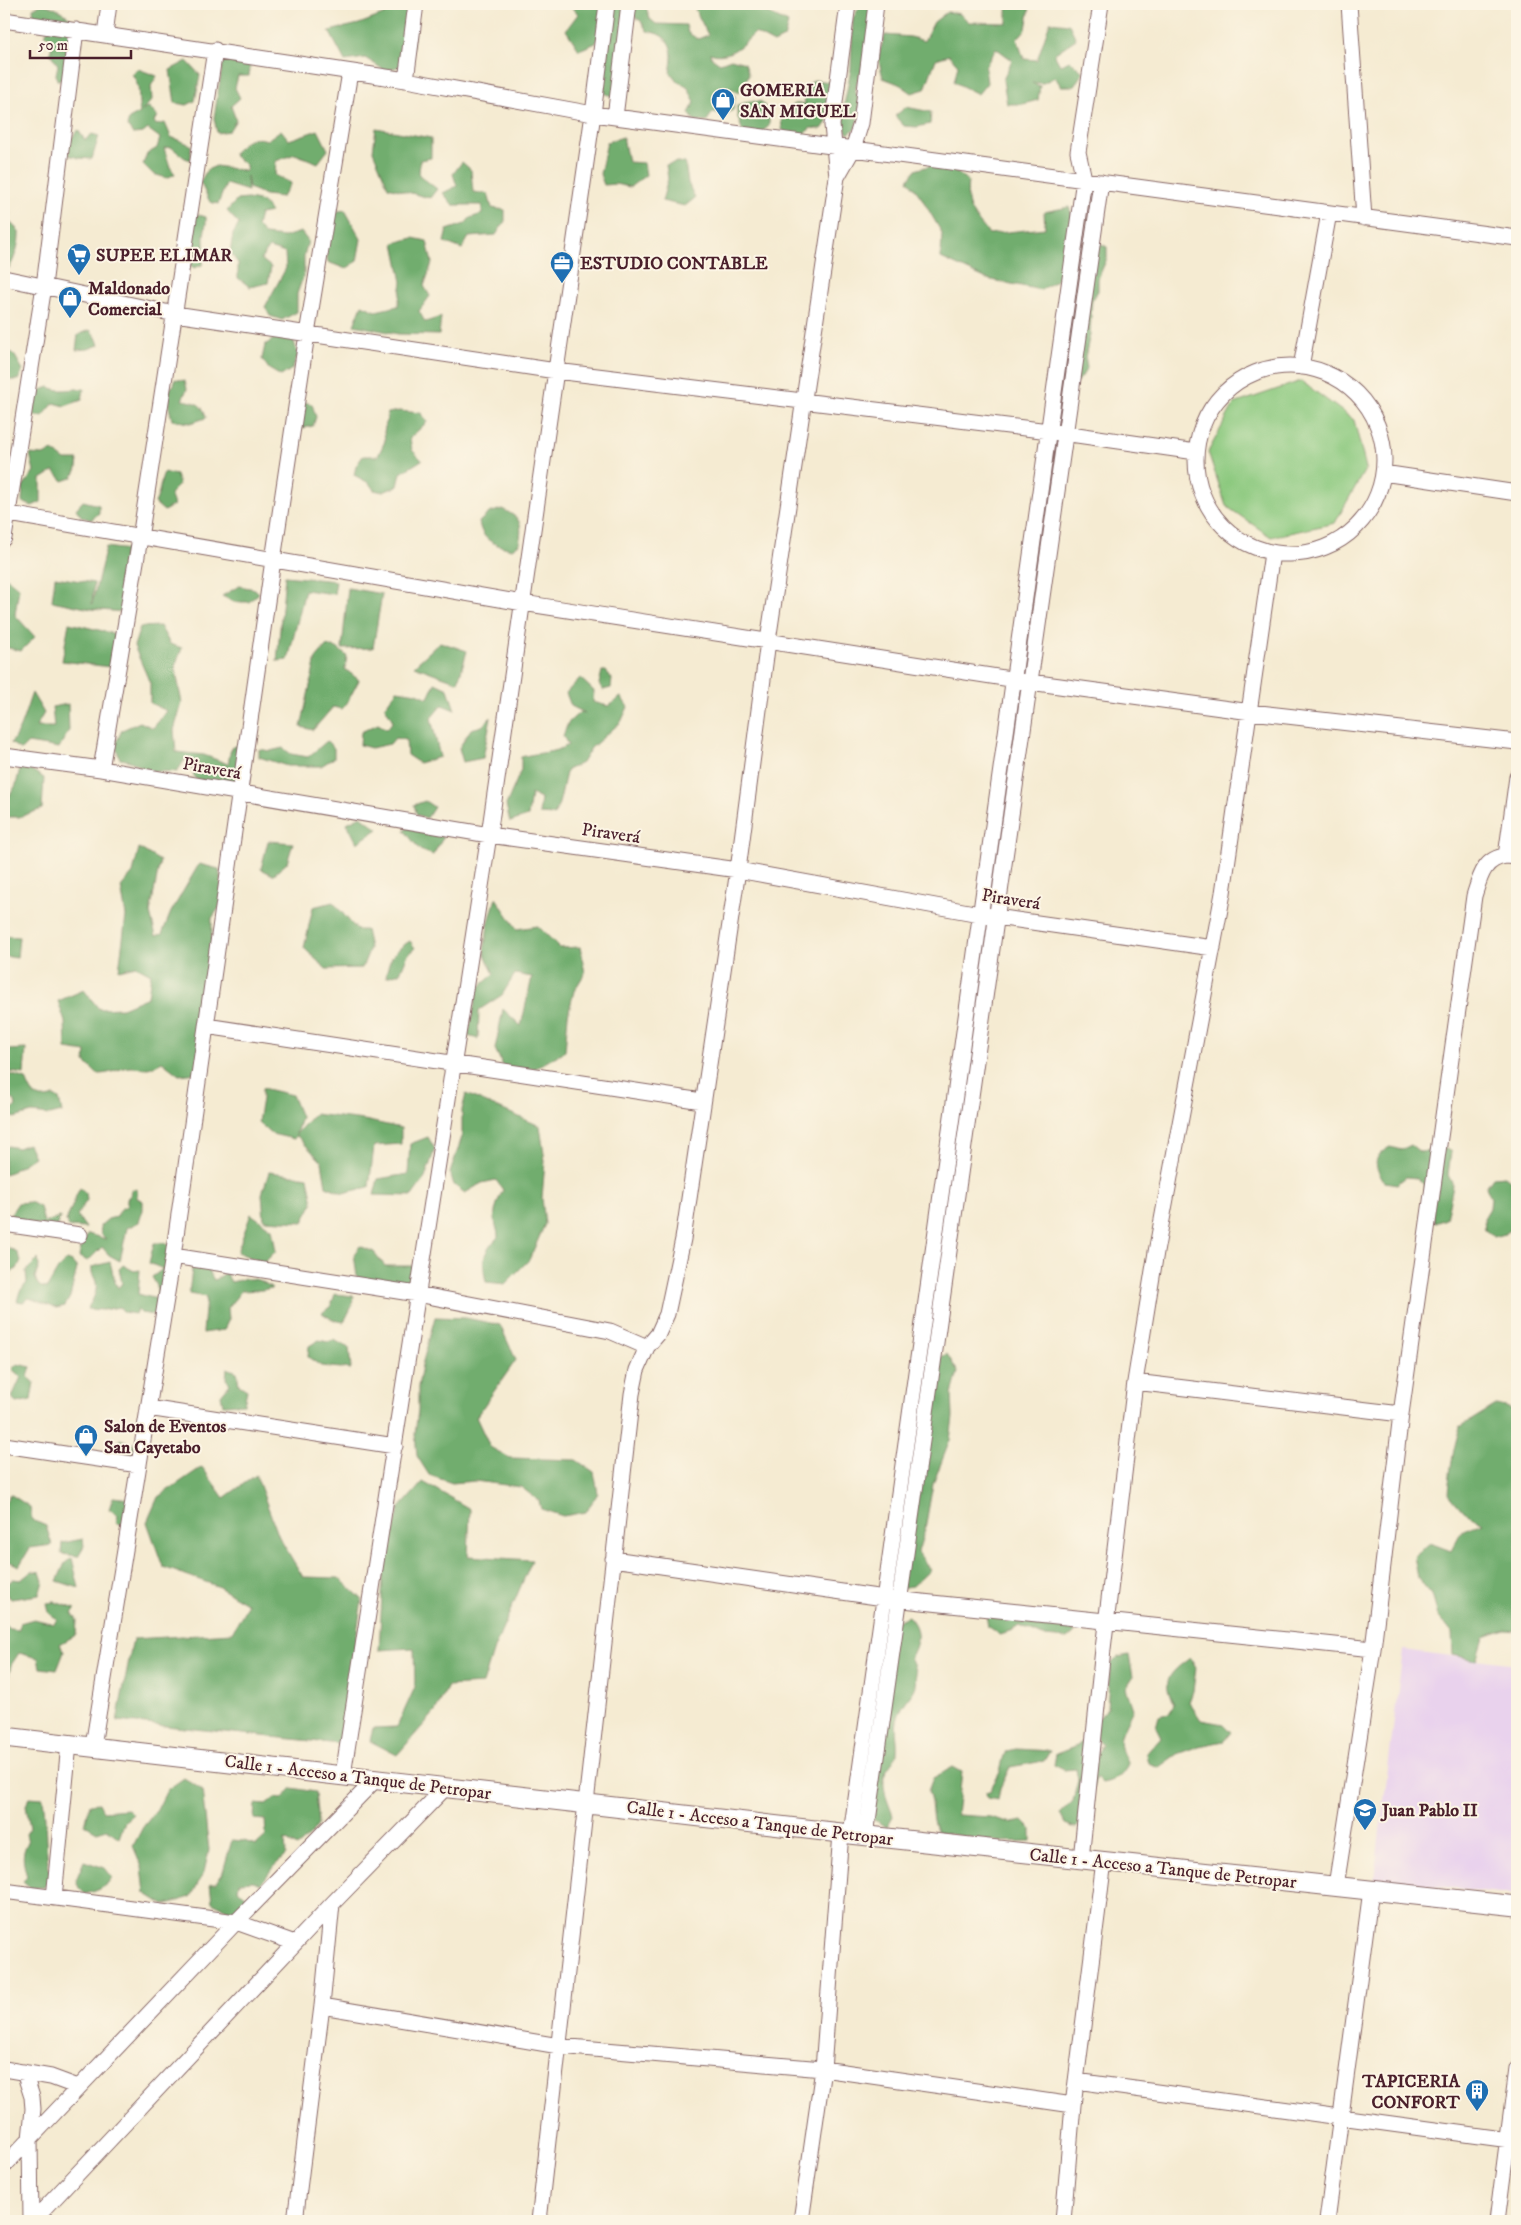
<svg xmlns="http://www.w3.org/2000/svg" width="1521" height="2225" font-family="'IM FELL DW Pica',serif">
  <style>
    .built { fill: #e9d2ed }
    .green { fill: #8cc97f; stroke: #6b7455 }
    .forest { fill: #71ad6e; stroke: #5e664c }
    .lines { fill: none; stroke-linecap: round; stroke-linejoin: round }
    .minor-casing { stroke: #866665; stroke-width: 17 }
    .tertiary-casing { stroke: #866665; stroke-width: 21 }
    .minor { stroke: #fff; stroke-width: 15 }
    .tertiary { stroke: #fff; stroke-width: 19 }
    .labels { text-anchor: middle; stroke-width: 4; stroke-linejoin: round; paint-order: stroke }
    .poi-label { font-size: 18px; font-weight: bold; fill: #4a1f2b; stroke: #fcf5e5; text-anchor: start }
    .street-label { font-size: 18px; fill: #4a1f2b; stroke: #fcf5e5 }
  </style>
  <rect width="100%" height="100%" fill="#fcf5e5"/>
  <filter id="ink" filterUnits="userSpaceOnUse"><feTurbulence type="fractalNoise" baseFrequency=".02" numOctaves="2"/><feDisplacementMap in="SourceGraphic" scale="10" xChannelSelector="R" yChannelSelector="G"/><feConvolveMatrix kernelMatrix="1 2 1 2 8 2 1 2 1" color-interpolation-filters="sRGB"/></filter>
  <filter id="wash" filterUnits="userSpaceOnUse"><feTurbulence type="fractalNoise" baseFrequency=".0096" numOctaves="4" result="noise"/><feDisplacementMap in="SourceGraphic" scale="20" xChannelSelector="R" yChannelSelector="G"/><feGaussianBlur stdDeviation="1.12" result="paint"/><feColorMatrix in="noise" values="0 0 0 0 0 0 0 0 0 0 0 0 0 0 0 0 0 1.4 0 .05"/><feComposite in="paint" operator="in"/></filter>
  <g filter="url(#wash)">
    <rect width="100%" height="100%" fill="#f5ebd2"/>
    <path class="built" d="M1403 1650 1517 1664V1895L1374 1879Z"/>
    <path class="green" d="M1301 381 1354 420 1366 468 1335 523 1271 537 1226 506 1208 452 1234 404Z"/>
    <path class="forest" d="M43 4C56 7 71 16 79 27L76 47 64 80H57L56 74 58 65 50 53 53 42 45 34 50 26 34 19 33 8Z
      M384 4H418L411 62 386 71 365 58 345 61 329 31 359 24 385 14Z
      M570 4H607L596 43 579 50 566 30 578 14Z
      M613 4H631L615 97 603 93Z
      M635 4H645L650 19 656 24 686 25 688 33 698 39 708 35 695 9 699 4H770L765 12 788 23 784 38 774 43 755 33C743 44 729 60 710 53L711 57 720 63 731 59 745 63 749 74 743 87 738 93 731 88 727 91 735 96 733 110 725 115 713 112 706 122 694 120 689 113 695 102 687 86 678 82 670 72C675 49 671 35 647 31L641 21 633 16Z
      M861 4H876L867 58 858 79 855 92 861 99 856 128 848 134 841 121 851 69 853 18Z
      M1010 4H1024L1030 7 1026 29 1017 39 1024 59 1037 60 1050 22 1069 24 1076 39 1054 54 1060 65 1070 61 1083 72 1074 86H1061L1055 77 1043 83H1032L1040 86 1038 100 1023 104H1007L1003 80 1012 60 996 48 985 67 987 83 978 94 954 82 958 65 949 55 936 59 925 89 912 93 899 84 883 78 878 57 885 35 911 37 924 41 934 22 947 12 960 14 969 22 1007 23V6Z
      M187 61 200 75 195 101 187 105 175 103 170 70Z
      M223 61 241 62 250 66 249 76H238L235 88 240 98 231 106 236 120 229 131 217 133 214 118Z
      M138 69 157 76 151 86 152 100 142 111 149 107 158 117 154 121 156 125 165 123 171 137 191 145V160L185 158 171 147 164 148 170 167 175 174 167 178 153 174 143 164 147 154 157 148 160 138 148 129 143 133 133 134 127 126 129 119 140 113C137 96 142 89 132 74Z
      M814 80 831 82 827 122 822 129 811 128 802 135 789 136 782 129 781 115 795 104H805L803 90Z
      M749 101 762 102 769 114V126L758 135 743 132 737 115V106Z
      M906 107 931 112 930 124 917 127 904 126 895 116Z
      M376 128 431 138V158L420 160 419 175 437 189 430 198 388 187 373 151Z
      M78 130 85 140 92 134 99 136 92 159 79 158 68 155 69 141Z
      M281 130 289 140 318 130 328 150 318 163 295 154 276 161 275 175 291 183 282 197 265 195 249 188 247 176 248 191 226 184 218 204 210 202 200 182 207 170 216 166 246 171V165L233 155C241 142 252 135 267 140Z
      M623 137 628 162 644 163 646 175 630 187 615 184 604 185 600 174 607 142Z
      M462 162 471 170 473 192 488 194 492 208 505 210V221L496 235 469 237 462 249 444 242 447 230 465 224 470 218 482 214V205H453L443 193 457 186 453 174Z
      M677 162 685 163 688 183 695 198 685 206 662 201 668 179 666 165Z
      M943 162 968 181C965 209 972 213 989 234L1045 228 1044 212 1069 207 1076 225 1074 261 1060 278 1041 290 987 279 941 258 942 233 921 197 908 180 915 170Z
      M4 193C9 198 11 213 9 221L19 231C20 242 15 259 9 268H4Z
      M248 199 263 202 271 212 260 214 257 226 265 235 284 237 301 232 308 241 304 256V274L297 294V312L282 320 270 316 265 307 286 268 285 253 269 248 261 259 271 267 268 283 250 287 238 278V263L230 253 233 234 239 224 227 211 237 200Z
      M345 210 361 239 357 261 346 269 328 262 323 237 327 213Z
      M195 214 206 217C207 226 203 233 204 241 204 254 207 251 202 265L194 268 190 265 193 260 190 250Z
      M413 238 427 241 432 263 424 286 430 296 419 311 425 322 441 317 439 335 398 334 354 325 362 305 376 311 398 306 402 282 394 243Z
      M1097 242 1107 247V258L1098 279V291L1092 300 1090 334 1085 357 1087 368 1081 378 1072 385C1057 367 1062 353 1074 335L1071 314 1082 293Z
      M90 330 96 337 99 345 88 349 76 350 78 335Z
      M278 336 293 338 298 355 292 369 281 376 269 369 262 359 265 345Z
      M4 346 15 356 23 370 18 380H9L4 376Z
      M175 379 185 381 187 389 182 400C195 402 204 404 206 418L190 423 172 420 169 407 170 388 174 385Z
      M49 387C61 393 70 388 84 389L82 400 65 406 54 403 43 416H34L33 398 41 390Z
      M303 402 312 404 316 417 313 426 303 428 296 424Z
      M399 411 421 413 427 422 410 438 412 450 422 460 401 473 398 486 383 492 374 490 369 483 354 475 356 466 363 456H378L385 441 384 432 388 413Z
      M53 451 65 460H78L77 469 72 478 63 481 54 471 41 479V502L32 506 22 502 23 487 34 471 30 454 43 455Z
      M164 472 176 475 179 485 170 494 174 505 164 511 155 503C160 493 160 483 164 472Z
      M83 501 99 505V513L91 520 82 517 76 509Z
      M502 509C521 518 523 523 519 544L512 549C495 545 482 541 479 522L489 513Z
      M106 547 129 550 123 612 91 609 52 601 55 577 94 583 92 604Z
      M285 576 336 581 334 594 305 590 288 660 277 661Z
      M7 578 19 588 15 615 35 637 21 651 4 647V607Z
      M239 586 255 589 259 593 249 602H234L222 596Z
      M348 588 382 594 373 648 342 649Z
      M69 623 120 635 110 667 62 661Z
      M160 626 170 644 182 648 175 667 182 703 174 730 176 752 204 755 228 764 231 748 243 742 237 782 215 783 195 779 191 766 185 759 177 772C169 771 153 772 148 770 135 765 136 761 120 759L115 745 122 730 140 722 153 728 167 711 150 703V683L134 646 140 627Z
      M440 642 467 651 458 682 414 666Z
      M326 646 337 648 347 656 345 669 359 680 347 703 342 709 333 707 313 730 301 727 316 658Z
      M602 671H606L612 679 611 688 603 690 599 684Z
      M580 678 594 691 593 702 608 706 621 697 628 707 621 722 591 748 582 763 567 770C562 785 562 801 554 815L539 814 541 799 531 794 528 816 510 822 506 805 521 770V757C538 752 553 754 568 745L563 736 568 723 580 712 585 713 571 706 566 693Z
      M435 683 448 689 455 710 442 705 431 718 440 757 419 763 407 755 406 740 395 738 390 744 371 748 360 745 361 732 378 724 387 729 393 721 385 707 397 690 417 693 428 698Z
      M32 693 44 713 36 727H54L52 707 68 704 69 730 59 748 28 743 21 750 11 743C22 728 25 711 32 693Z
      M491 717 483 758 463 762 459 748 471 729 482 726Z
      M327 741 334 748V758L321 766H287L259 757V749L270 751 283 748 291 754 308 757Z
      M20 768 33 771 44 778 42 809 19 817H4V805L16 785Z
      M425 801 434 807 427 818 417 815 414 805Z
      M361 816 378 829 357 843 347 823Z
      M421 823 443 838 433 855 420 850 404 830Z
      M268 841 293 843 287 863 273 875 261 869Z
      M139 848 160 861 150 913 156 936 162 934 171 912 199 864 219 869 224 901 212 918 211 983 198 1073 179 1075 162 1062C143 1074 140 1064 124 1068 114 1071 109 1074 97 1074L85 1062 86 1052 66 1049 65 1022 58 1001 84 990 99 1009 122 1008 148 997 151 974 136 966 119 970 126 916 121 887 133 873Z
      M496 898 517 929 538 926 560 948 580 947 585 973 574 991 568 1015 565 1051 536 1068 505 1070 495 1049 503 1009 521 1026 532 977 515 974 502 995 479 1010 478 1039 468 1036 478 988 494 974 484 952 488 925Z
      M333 902 357 930H366L370 948 362 968 326 969 304 948 313 907Z
      M5 936 19 937 17 958 4 956Z
      M410 941 415 948 408 954 400 973 386 977C388 959 395 950 410 941Z
      M26 1049 24 1074 4 1071V1056L6 1050Z
      M10 1074 26 1079C32 1095 36 1102 54 1096L59 1099 62 1112 50 1115 32 1113 14 1118 8 1113 16 1106 15 1101 4 1093V1078Z
      M262 1088 292 1095 301 1117 296 1134 314 1114 364 1120 401 1128V1144L374 1146 369 1187 343 1193 326 1186 322 1162 296 1135 294 1139 272 1134 258 1122 262 1099Z
      M466 1094 540 1126 545 1161 542 1198 545 1224 529 1260 505 1284 486 1282C482 1261 482 1253 498 1237 498 1230 496 1228 495 1221 493 1211 499 1198 503 1190L496 1180 482 1183 465 1193 454 1185 450 1173 462 1137V1110Z
      M428 1137 435 1149 425 1178 412 1196 374 1195 378 1179 408 1174 410 1144Z
      M28 1144 34 1157 11 1172 4 1174V1150L8 1146 18 1148Z
      M1411 1145 1420 1152 1431 1151 1441 1146 1451 1152 1448 1175 1453 1185 1446 1219 1435 1223 1425 1193V1186L1417 1178 1406 1177 1397 1184 1385 1182C1374 1167 1371 1157 1390 1147L1401 1150Z
      M269 1172 308 1177 313 1203 303 1222 264 1220 262 1194Z
      M1505 1176 1517 1186V1225L1505 1234 1494 1237 1485 1230 1484 1218 1490 1208 1491 1198 1486 1187 1493 1177Z
      M80 1188 86 1193 87 1200 77 1215 86 1228 68 1227 66 1220C72 1210 74 1198 80 1188Z
      M137 1189V1198L143 1201V1210L139 1222 127 1228 120 1261 109 1255 102 1247 88 1261 79 1257 81 1247 88 1234 106 1239 101 1234 100 1226 108 1219 116 1217 122 1208 127 1206V1198L130 1196 131 1190Z
      M30 1202 40 1207 44 1223 60 1217 57 1227 28 1224 10 1215 18 1203Z
      M251 1214 272 1229 276 1251 264 1263 237 1252Z
      M4 1237 7 1248 16 1251 21 1260 17 1269 9 1273 4 1271Z
      M154 1243H165L172 1247 163 1307 153 1315 141 1313 137 1309 135 1314 123 1312 119 1307 103 1310 87 1309C92 1301 98 1292 96 1282 94 1275 91 1275 92 1267L110 1262 115 1282 118 1288 122 1283 119 1269 123 1265 134 1271 140 1270 138 1294 157 1299V1286L152 1277 163 1269 149 1263Z
      M360 1246 374 1252 385 1266H413L415 1284H382L357 1277 354 1254Z
      M38 1259 39 1267 35 1277C37 1284 39 1288 47 1288L58 1269 67 1260 72 1262 77 1268 70 1297 65 1306 56 1308 29 1298 23 1302 17 1301 20 1291 27 1283 26 1271Z
      M207 1268 214 1280 226 1273 231 1282C250 1278 256 1276 272 1288L262 1290 241 1291 228 1308 229 1319 224 1330 203 1333 206 1297 189 1294 192 1269Z
      M335 1294 354 1296 351 1308 344 1322 333 1320 322 1313 331 1306Z
      M435 1317 466 1318 500 1325 516 1360 476 1417 490 1447 510 1458 576 1460 594 1472 598 1493 586 1512 563 1516 541 1509 539 1501 521 1487 475 1481 452 1483 429 1475 417 1456 415 1434 418 1410V1387L422 1365Z
      M319 1340 329 1342 334 1340 349 1348 351 1369 321 1366 308 1357 309 1346Z
      M947 1354 958 1372 952 1394 953 1417 950 1440 933 1484 925 1529 918 1552 930 1570 913 1586 890 1589 902 1486 912 1466 903 1446 924 1406 917 1384 927 1364Z
      M17 1364 31 1367 28 1377 34 1382 31 1400 16 1403 12 1397 21 1377 12 1369Z
      M227 1368 237 1372 239 1385 247 1390 244 1404 223 1405 221 1395 230 1384 226 1379Z
      M1496 1405 1517 1410V1631L1506 1630 1484 1637 1477 1660 1453 1655 1452 1633 1438 1616 1432 1595 1418 1578 1414 1556 1430 1543 1451 1551 1461 1532 1483 1523 1463 1511 1448 1493C1450 1470 1453 1449 1460 1427Z
      M120 1439 137 1445V1455L125 1457 116 1444Z
      M202 1467 224 1498 256 1475 279 1537 303 1577 339 1578 362 1599 340 1744 117 1721 133 1639 232 1633 248 1604 217 1586 163 1567 147 1522 158 1497Z
      M423 1482 470 1509 468 1556 532 1560 494 1649 483 1684 448 1686 435 1712 397 1755 370 1741 373 1728 397 1727 415 1687 414 1648 379 1650 383 1577 399 1509Z
      M10 1494 30 1507 32 1520 46 1526 52 1545 30 1548 19 1566 4 1559V1504Z
      M113 1497 131 1499 127 1526 116 1523 118 1515 109 1509Z
      M83 1539 84 1546 78 1556 61 1554 62 1543Z
      M72 1558 79 1588 57 1581 65 1563Z
      M32 1571 40 1572 43 1581 39 1595 11 1599 6 1594V1585L13 1579 21 1580Z
      M55 1602 76 1609 72 1613 77 1620 76 1635 60 1644 64 1652 57 1670 40 1668 38 1658 19 1653 11 1665 4 1700V1623L10 1629 19 1630 20 1623 34 1619 54 1624 57 1619 49 1613 47 1603Z
      M996 1613 1017 1620H1040L1049 1626 1058 1620 1070 1622 1075 1632 1067 1639 1045 1637 1020 1626 1010 1631 999 1634 988 1627 986 1615Z
      M908 1616C921 1629 919 1643 910 1658 928 1695 904 1691 897 1721 895 1732 898 1741 897 1752 897 1759 889 1765 886 1772 880 1787 888 1801 893 1816L887 1827 868 1817 862 1807 861 1796 869 1774V1729L876 1721 879 1666 887 1658 888 1625Z
      M1129 1655 1133 1677 1126 1688 1133 1709C1123 1731 1113 1740 1128 1763 1123 1777 1117 1780 1102 1783L1096 1777 1084 1820 1076 1828 1065 1824 1060 1814 1073 1801 1078 1780 1076 1769 1064 1770 1054 1765 1056 1754 1077 1746 1086 1739 1096 1745 1097 1755 1102 1744 1095 1735 1093 1724 1107 1709 1110 1665 1118 1657Z
      M1190 1658 1196 1668 1193 1691 1189 1702 1201 1720 1223 1724 1231 1732 1224 1741 1199 1746 1177 1754 1159 1767 1148 1763 1146 1754 1161 1737 1156 1727 1159 1716 1169 1714 1174 1704C1160 1680 1171 1672 1190 1658Z
      M1016 1749 1050 1751 1044 1761 1010 1767 1000 1788 998 1800 987 1798 986 1792H990C992 1784 997 1779 1000 1772 1002 1765 1002 1759 1006 1751Z
      M953 1767 962 1772 957 1815 990 1817 1012 1823 1023 1821 1031 1829V1841L996 1842 938 1832C929 1819 934 1805 928 1791L933 1778Z
      M184 1778 202 1790 209 1850 204 1872 191 1897 164 1905 145 1893 142 1867 133 1846 143 1827 157 1810 167 1790Z
      M292 1788 315 1792 318 1825 310 1836 297 1847 285 1840 286 1855 273 1867 261 1884 253 1881 239 1882 238 1890 247 1897V1906L235 1913 212 1902 210 1883H215L222 1875 232 1840 244 1841 256 1845 266 1836 265 1820 254 1819 255 1804 266 1805 275 1798 282 1799Z
      M29 1797 43 1798C47 1824 44 1851 51 1877L44 1887 31 1888 23 1881 27 1877C24 1864 20 1855 28 1842L26 1834 30 1828 26 1806Z
      M99 1803 103 1811 128 1809 133 1814 125 1821 119 1838 107 1829 97 1832 85 1825 90 1804Z
      M84 1861 105 1868 112 1877C106 1888 97 1891 85 1894L79 1888 76 1880Z"/>
  </g>
  <g filter="url(#ink)">
    <g class="lines">
      <g class="minor-casing">
        <path id="minor" d="M1349 4 1364 218
          M4 20 406 80 593 114 1517 238
          M105 34 109 4
          M406 80 416 4
          M615 117 629 4
          M837 177 853 149 861 123 876 4
          M4 278 175 314 556 371 1049 431 1196 452
          M1196 460a94 94 0 1 1 188 0a94 94 0 1 1-188 0Z
          M1301 367 1329 213
          M1383 473 1517 493
          M4 513 523 603 1030 682 1251 712 1517 742
          M4 538 44 286 76 30
          M4 756 101 769 489 835 738 870 996 917 1213 948
          M101 769 140 538 215 50
          M1517 777 1506 856 1517 857
          M206 1026 702 1101
          M4 1224 80 1235
          M173 1256 417 1294 610 1331 647 1347
          M1135 1382 1401 1414
          M148 1408 395 1446
          M4 1445 139 1465
          M613 1559 884 1598 1373 1649
          M93 1746 173 1256 273 560 307 334 350 72
          M343 1775 489 835 593 114 607 4
          M851 1834 1084 179 1078 152 1101 4
          M866 1835 1101 182
          M1081 1859 1103 1649 1135 1382 1156 1252 1223 893 1272 553
          M1336 1886 1373 1649 1401 1414 1474 896C1480 877 1484 858 1506 856
          M4 1891 236 1922 295 1943
          M54 1898 69 1744
          M322 2006 559 2046 823 2069 1073 2105
          M4 2069 51 2077 78 2087
          M24 2072 32 2097 33 2109 30 2139 31 2221
          M1076 2081 1517 2141
          M4 2166 236 1922 376 1779
          M33 2221 332 1904 446 1787
          M295 2221 322 2006 332 1904
          M539 2221 632 1394 637 1370 647 1347 658 1334 667 1314 683 1239 738 870 768 641 837 177 832 125 848 4
          M801 2221 823 2069 841 1833
          M1063 2221 1073 2105 1104 1861
          M1327 2221 1371 1890
          M1497 2221 1517 2068"/>
      </g>
      <g class="tertiary-casing">
        <path id="tertiary" d="M4 1737 841 1833 1517 1906"/>
      </g>
      <use href="#minor" class="minor"/>
      <use href="#tertiary" class="tertiary"/>
    </g>
  </g>
  <defs>
    <g id="shop-pin" transform="scale(1.25)"><path d="M0 17L-7.5 6A9.5 9.5 0 1 1 7.5 6Z" fill="#1f6fb2" stroke="#fcf5e5"/><path d="M-5-2.5h2.3a2.7 3.5 0 0 1 5.4 0H5L5.5 6h-11ZM-1.5-2.5h3a1.5 2.3 0 0 0-3 0Z" fill="#fff"/></g>
    <g id="supermarket-pin" transform="scale(1.25)"><path d="M0 17L-7.5 6A9.5 9.5 0 1 1 7.5 6Z" fill="#1f6fb2" stroke="#fcf5e5"/><path d="M-6-5.5h2.5l.6 2H6L4.5 2H-2.5L-4.4-4H-6ZM-1.5 3.2a1.3 1.3 0 1 0 .1 0ZM3 3.2a1.3 1.3 0 1 0 .1 0Z" fill="#fff"/></g>
    <g id="office-pin" transform="scale(1.25)"><path d="M0 17L-7.5 6A9.5 9.5 0 1 1 7.5 6Z" fill="#1f6fb2" stroke="#fcf5e5"/><path d="M-6-3h4V-5.5h4V-3h4V5H-6ZM-1-4.5V-3h2v-1.5ZM-6 0V1H6V0Z" fill="#fff"/></g>
    <g id="school-pin" transform="scale(1.25)"><path d="M0 17L-7.5 6A9.5 9.5 0 1 1 7.5 6Z" fill="#1f6fb2" stroke="#fcf5e5"/><path d="M0-5L7-2L0 1L-7-2ZM-4 1L0 2.5L4 1V4Q0 6-4 4Z" fill="#fff"/></g>
    <g id="building-pin" transform="scale(1.25)"><path d="M0 17L-7.5 6A9.5 9.5 0 1 1 7.5 6Z" fill="#1f6fb2" stroke="#fcf5e5"/><path d="M-4-6H4V6H1V3H-1V6H-4ZM-2.5-4.3h1.7v1.8h-1.7ZM.8-4.3h1.7v1.8H.8ZM-2.5-1h1.7V.8h-1.7ZM.8-1h1.7V.8H.8Z" fill="#fff"/></g>
  </defs>
  <g fill-rule="evenodd">
    <use href="#shop-pin" x="723" y="100"/>
    <use href="#supermarket-pin" x="79" y="255"/>
    <use href="#office-pin" x="562" y="263"/>
    <use href="#shop-pin" x="70" y="298"/>
    <use href="#shop-pin" x="86" y="1436"/>
    <use href="#school-pin" x="1365" y="1810"/>
    <use href="#building-pin" x="1477" y="2091"/>
  </g>
  <g class="labels">
    <g class="poi-label">
      <text x="740" y="96">GOMERIA<tspan x="740" dy="21">SAN MIGUEL</tspan></text>
      <text x="96" y="261">SUPEE ELIMAR</text>
      <text x="580" y="269">ESTUDIO CONTABLE</text>
      <text x="88" y="294">Maldonado<tspan x="88" dy="21">Comercial</tspan></text>
      <text x="104" y="1432">Salon de Eventos<tspan x="104" dy="21">San Cayetabo</tspan></text>
      <text x="1382" y="1816">Juan Pablo II</text>
      <text x="1460" y="2087" text-anchor="end">TAPICERIA<tspan x="1460" dy="21">CONFORT</tspan></text>
    </g>
    <g class="street-label">
      <text transform="translate(212 768) rotate(10)" y="6">Piraverá</text>
      <text transform="translate(611 833) rotate(8)" y="6">Piraverá</text>
      <text transform="translate(1011 899) rotate(9)" y="6">Piraverá</text>
      <text transform="translate(358 1777) rotate(7)" y="6">Calle 1 - Acceso a Tanque de Petropar</text>
      <text transform="translate(760 1823) rotate(7)" y="6">Calle 1 - Acceso a Tanque de Petropar</text>
      <text transform="translate(1163 1868) rotate(6)" y="6">Calle 1 - Acceso a Tanque de Petropar</text>
    </g>
  </g>
  <rect width="1521" height="2225" fill="none" stroke="#fcf5e5" stroke-width="20"/>
  <path d="M30 50v8h101v-8" fill="none" stroke="#4a1f2b" stroke-width="2.5"/>
  <text x="38" y="50" font-size="15" fill="#4a1f2b" stroke="#fcf5e5" stroke-width="4" paint-order="stroke">50 m</text>
</svg>
